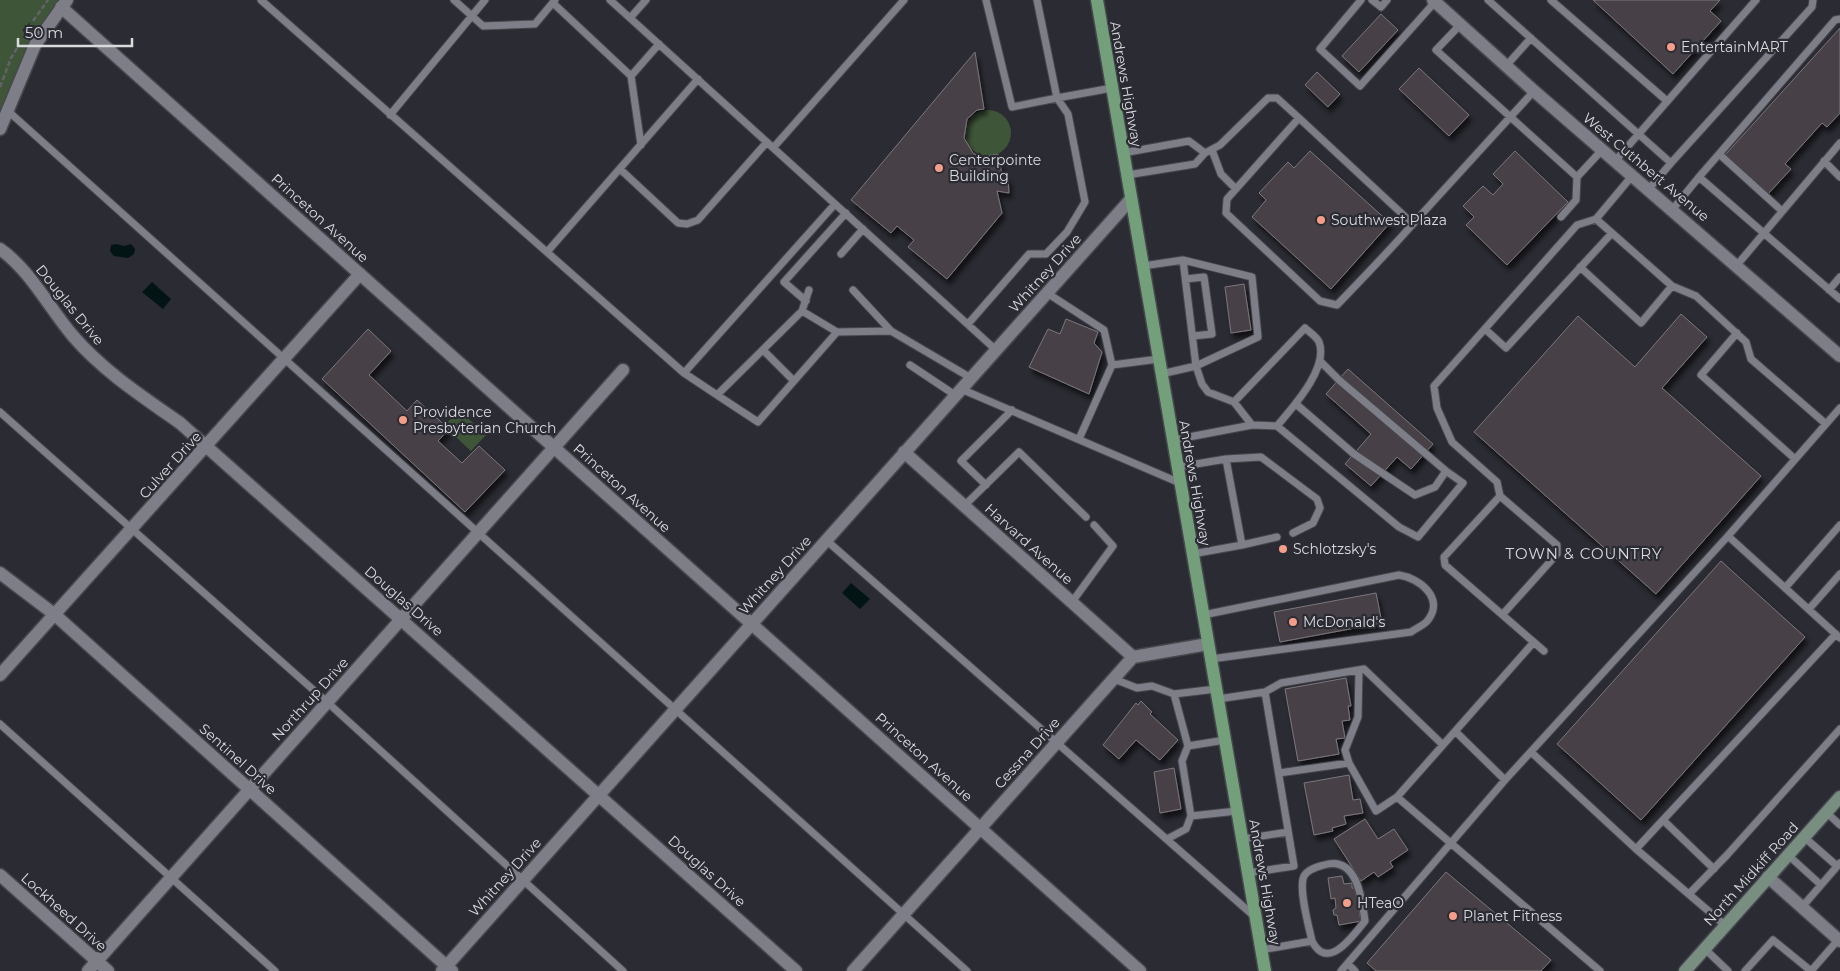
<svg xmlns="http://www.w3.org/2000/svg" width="1840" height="971" font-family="Montserrat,sans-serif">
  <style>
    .green { fill: #3f5538 }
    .water { fill: #031414 }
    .building { fill: #474046; stroke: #7d767d; filter: url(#shadow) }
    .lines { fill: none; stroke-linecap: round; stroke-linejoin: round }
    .service-casing { stroke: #47474e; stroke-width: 9 }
    .minor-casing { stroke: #47474e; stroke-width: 15 }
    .tertiary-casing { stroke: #47474e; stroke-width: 15 }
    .secondary-casing { stroke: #47474e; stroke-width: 15 }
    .primary-casing { stroke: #47474e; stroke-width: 15 }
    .path { stroke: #626369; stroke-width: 2.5; stroke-dasharray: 5 2.5; stroke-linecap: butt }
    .service { stroke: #7d7e87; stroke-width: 7 }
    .minor { stroke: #7d7e87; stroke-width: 12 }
    .tertiary { stroke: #7d7e87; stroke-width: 12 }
    .secondary { stroke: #788e81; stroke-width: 12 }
    .primary { stroke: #739f7b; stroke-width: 12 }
    .poi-dot { fill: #f49e8a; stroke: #2b2c33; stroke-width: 2 }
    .labels { text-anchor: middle; stroke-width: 4.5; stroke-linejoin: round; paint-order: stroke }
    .poi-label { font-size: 14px; fill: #d9dade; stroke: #2b2c33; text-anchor: start }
    .street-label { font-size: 14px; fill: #d9dade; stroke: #2b2c33 }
    .neighbourhood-label { font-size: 15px; letter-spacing: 1px; fill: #d9dade; stroke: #2b2c33 }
  </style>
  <defs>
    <filter id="shadow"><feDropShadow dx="3" dy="5.5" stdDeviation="2.5" flood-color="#0009"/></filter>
  </defs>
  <rect width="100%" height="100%" fill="#2b2c33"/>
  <path class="green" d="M0 0H66L0 128Z
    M965 133a23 23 0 1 1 46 0a23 23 0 1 1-46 0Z
    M459 410 486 435 471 451 444 426Z"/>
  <path class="water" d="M116 244 124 246 131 244 135 249 134 254 128 258 114 256 110 251 111 245Z
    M152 282 171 299 163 309 142 292Z
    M851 583 870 599 860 609 842 593Z"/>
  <path class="building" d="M1593 0H1720L1710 11 1721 21 1673 74Z
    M1381 14 1398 30 1359 72 1342 56Z
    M1840 28V113L1827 127 1822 123 1785 164 1791 169 1768 194 1725 155Z
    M975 52 984 109 977 110 967 119 964 138 973 153 980 157 998 154 1003 179 1008 178 1009 193 997 191 1002 213 947 279 908 247 914 240 897 226 891 233 851 200Z
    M1419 68 1469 115 1449 136 1399 89Z
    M1317 72 1340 94 1328 107 1305 85Z
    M1310 151 1390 223 1331 289 1252 217 1266 200 1259 193 1288 162 1294 168Z
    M1515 151 1568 202 1507 265 1466 225 1474 217 1463 206 1483 186 1493 195 1503 184 1493 174Z
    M1244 284 1251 330 1231 333 1225 287Z
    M1681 314 1707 337 1662 388 1761 476 1656 594 1474 432 1578 316 1635 367Z
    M1066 319 1098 332 1094 343 1102 352 1089 394 1029 367 1048 329 1060 334Z
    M368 329 391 351 369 375 407 411 417 400 449 429 438 441 462 463 479 446 505 470 465 512 322 379Z
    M1348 369 1433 444 1411 469 1397 457 1371 486 1345 464 1371 434 1326 394Z
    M1721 561 1805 637 1641 820 1557 744Z
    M1376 593 1382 623 1280 642 1274 612Z
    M1346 678 1351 706H1348L1350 720 1342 721 1345 738 1336 739 1339 754 1298 761 1285 689Z
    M1141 701 1152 712 1150 714 1178 740 1160 760 1136 740 1119 759 1103 745 1136 703 1138 705Z
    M1174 768 1181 809 1160 813 1154 772Z
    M1349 775 1353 800 1360 799 1363 813 1344 816 1346 824 1332 828 1333 831 1314 835 1304 783Z
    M1365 819 1378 839 1394 829 1408 850 1390 862 1393 867 1378 877 1374 872 1361 881 1334 839Z
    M1446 872 1551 960 1541 971H1376L1367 963Z
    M1342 876 1344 884 1352 883V888H1355L1361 921 1339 925 1337 915H1334L1333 910 1336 908 1335 898 1331 899 1328 878Z"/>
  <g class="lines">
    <g class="service-casing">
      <path id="service" d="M261 0 684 373 835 204
        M454 0 483 26 535 24 555 0
        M610 0 630 18
        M646 0 630 18 996 350
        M986 0 1012 107 1057 98 1037 0
        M1361 0 1320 49 1360 86 1435 2
        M1372 0 1381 7 1387 0
        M1488 0 1671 163 1812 7 1813 0
        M1551 0 1667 101
        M553 3 631 76
        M1460 25 1436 50 1577 177
        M1506 66 1531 38
        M8 111 967 971
        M390 115 485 0
        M641 145 631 76 659 44
        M773 148 904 0
        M1212 150 1221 174 1236 189
        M1123 153 1189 141 1205 153 1195 164 1127 175
        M1205 153 1220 145 1268 98H1277L1299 118
        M1719 154 1835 20 1840 19
        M1615 161 1756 0
        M1824 161 1840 177
        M620 169 678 223 687 224 698 220 767 142
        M1699 177 1719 154 1782 211
        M1648 190 1671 163
        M1672 210 1699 177 1840 299
        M1561 217 1576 200 1577 177 1602 150
        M1596 219 1672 286 1696 296 1746 342 1751 359 1826 424
        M1413 224 1299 118 1227 199 1226 213 1320 301 1337 305C1365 276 1393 247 1420 216L1534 91
        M547 252 698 79
        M841 254 863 229
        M1737 265 1840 143
        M1143 266 1183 260 1196 366 1258 337 1252 277 1183 260
        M1580 267 1641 323 1672 286
        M1186 279 1204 277 1212 334 1193 336
        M853 290 891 331
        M1829 290 1840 277
        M1047 293 1104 330 1112 365
        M806 301 784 282 846 213
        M802 311 809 290
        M968 324 1029 254H1046L1067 232 1085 202 1068 114 1057 98 1112 88
        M1485 329 1506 348 1612 233
        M1737 333 1701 375 1795 459
        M763 350 794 381 837 332
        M910 365 955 395
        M684 373 717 395 802 311 837 332 891 331 971 378
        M1161 374 1196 366 1202 384 1208 392 1234 402 1252 425
        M961 389 1180 483
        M717 395 758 422 794 381
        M1234 402 1305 328C1309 332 1317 337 1319 342 1329 368 1293 407 1277 426
        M1296 404 1354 454 1415 495 1435 487 1446 471 1339 380 1320 361
        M0 412 327 702 623 971
        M1079 439 1112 365 1159 359
        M1173 440 1252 425 1277 426 1399 527 1418 537 1463 483 1446 471
        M1226 459 1261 457 1317 499 1320 508 1313 523 1293 533
        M1178 467 1226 459 1242 545 1192 554
        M986 485 961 461 1012 410
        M1500 496 1444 557 1445 565 1544 651
        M964 506 1019 452 1086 517
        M1728 536 1840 638
        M826 540 1254 916
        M1242 545 1277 537
        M1785 588 1840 525
        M1072 602 1113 546 1094 525
        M1809 609 1840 574
        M1503 614 1557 554V545L1500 496 1497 482 1452 442 1437 408 1434 386 1577 225 1596 219 1632 176
        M1203 615 1399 575C1419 578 1445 598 1428 620 1425 625 1416 628 1411 632L1211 659
        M1534 642 1397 797 1600 971
        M1114 679 1137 688 1152 686 1174 694 1216 689
        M1265 692 1281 683 1364 669 1443 745
        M1174 694 1188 746 1182 761 1191 816 1237 811
        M1218 699 1265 692 1294 866 1248 873
        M0 724 275 971
        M1456 732 1505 780
        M1188 746 1225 740
        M1531 752 1636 849 1836 634
        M1349 763 1345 750 1358 717 1359 670
        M1279 773 1349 763 1376 811 1397 797
        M1826 812 1840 825
        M1663 820 1714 869
        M1804 837 1837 866
        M1167 839 1186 829 1191 816
        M1242 839 1288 832
        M1636 849 1726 926
        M1788 855 1821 885
        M1689 894 1727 855 1840 729
        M1802 907 1840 863
        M1705 949 1728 971
        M1261 950 1312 941C1309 927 1298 888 1304 876 1308 869 1317 867 1324 865 1357 855 1362 899 1365 921 1351 939 1327 971 1312 941
        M1348 964 1355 971
        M1341 971 1505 780 1728 536 1840 408
        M1745 971 1773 940 1811 971 1838 940"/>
    </g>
    <g class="minor-casing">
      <path id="minor" d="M0 249C31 271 49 308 73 336 103 371 143 397 180 423L796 971
        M904 452 1133 657
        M0 573 54 614 452 971
        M0 675 360 274
        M0 875 108 971
        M1768 877 1840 941
        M88 971 623 370
        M853 971 1133 657 1208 644"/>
    </g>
    <g class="tertiary-casing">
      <path id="tertiary" d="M1433 0 1534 91 1840 356
        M61 7 1140 971
        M0 129 35 45 67 0
        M442 971 1131 199"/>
    </g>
    <g class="secondary-casing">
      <path id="secondary" d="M1685 971 1840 797"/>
    </g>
    <g class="primary-casing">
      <path id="primary" d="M1097 0 1265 971"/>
    </g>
    <path class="path" d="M33 21 48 0
      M0 87 11 58 19 45"/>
    <use href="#service" class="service"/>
    <use href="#minor" class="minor"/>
    <use href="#tertiary" class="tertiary"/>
    <use href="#secondary" class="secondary"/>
    <use href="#primary" class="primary"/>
  </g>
  <g class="poi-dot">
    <circle cx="1671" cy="47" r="5"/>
    <circle cx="939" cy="168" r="5"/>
    <circle cx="1321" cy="220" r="5"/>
    <circle cx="403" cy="420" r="5"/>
    <circle cx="1283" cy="549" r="5"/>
    <circle cx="1293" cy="622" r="5"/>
    <circle cx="1347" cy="903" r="5"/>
    <circle cx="1453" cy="916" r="5"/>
  </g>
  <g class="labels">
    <g class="poi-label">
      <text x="1681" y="52">EntertainMART</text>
      <text x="949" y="165">Centerpointe<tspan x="949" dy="16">Building</tspan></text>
      <text x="1331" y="225">Southwest Plaza</text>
      <text x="413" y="417">Providence<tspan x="413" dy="16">Presbyterian Church</tspan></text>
      <text x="1293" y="554">Schlotzsky's</text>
      <text x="1303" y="627">McDonald's</text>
      <text x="1357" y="908">HTeaO</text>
      <text x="1463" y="921">Planet Fitness</text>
    </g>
    <g class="street-label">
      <text transform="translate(1126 84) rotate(80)" y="5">Andrews Highway</text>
      <text transform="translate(1646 167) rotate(40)" y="5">West Cuthbert Avenue</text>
      <text transform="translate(320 218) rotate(42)" y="5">Princeton Avenue</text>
      <text transform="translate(1045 273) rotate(-48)" y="5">Whitney Drive</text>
      <text transform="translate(70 305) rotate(51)" y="5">Douglas Drive</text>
      <text transform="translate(170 465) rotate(-48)" y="5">Culver Drive</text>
      <text transform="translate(1195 483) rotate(80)" y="5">Andrews Highway</text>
      <text transform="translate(622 488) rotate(42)" y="5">Princeton Avenue</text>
      <text transform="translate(1029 544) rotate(42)" y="5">Harvard Avenue</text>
      <text transform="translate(775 575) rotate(-48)" y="5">Whitney Drive</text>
      <text transform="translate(404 601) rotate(41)" y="5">Douglas Drive</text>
      <text transform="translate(310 699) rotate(-48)" y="5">Northrup Drive</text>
      <text transform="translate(1027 753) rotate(-48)" y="5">Cessna Drive</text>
      <text transform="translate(924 757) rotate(42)" y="5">Princeton Avenue</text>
      <text transform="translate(238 759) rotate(42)" y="5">Sentinel Drive</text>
      <text transform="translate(707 871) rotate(42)" y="5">Douglas Drive</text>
      <text transform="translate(1751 874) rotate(-48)" y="5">North Midkiff Road</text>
      <text transform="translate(505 877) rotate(-48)" y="5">Whitney Drive</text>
      <text transform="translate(1265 882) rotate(80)" y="5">Andrews Highway</text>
      <text transform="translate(64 912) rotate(42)" y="5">Lockheed Drive</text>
    </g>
    <g class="neighbourhood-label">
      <text x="1584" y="559">TOWN &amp; COUNTRY</text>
    </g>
  </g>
  <path d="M18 38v8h114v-8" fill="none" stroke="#d9dade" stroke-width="2.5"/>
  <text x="25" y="38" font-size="15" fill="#d9dade" stroke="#2b2c33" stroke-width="4" paint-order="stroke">50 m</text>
</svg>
